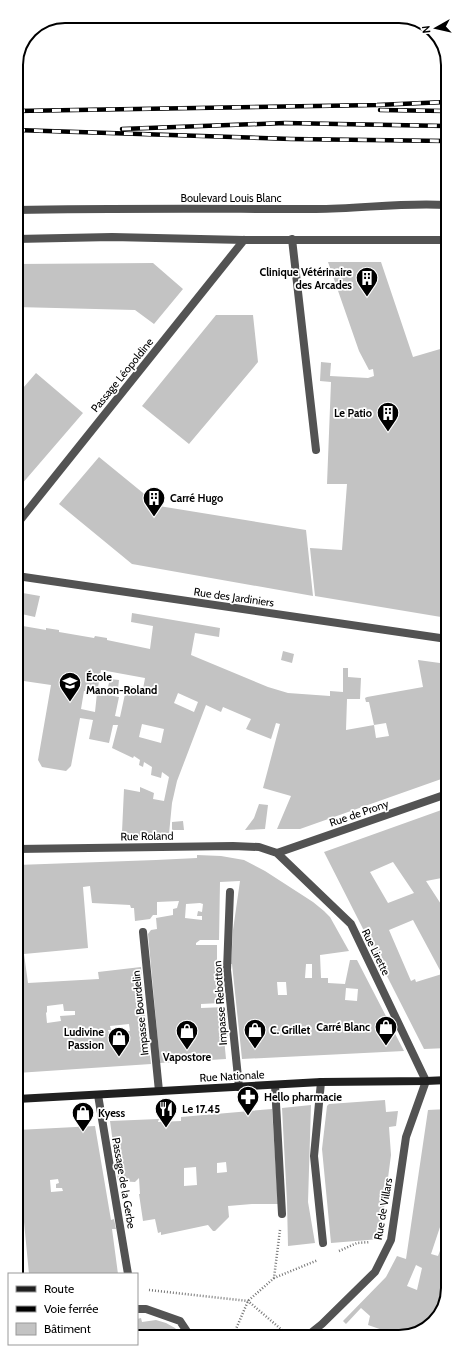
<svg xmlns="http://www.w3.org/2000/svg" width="464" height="1353" font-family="Cabin,sans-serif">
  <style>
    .building { fill: #c3c3c3; fill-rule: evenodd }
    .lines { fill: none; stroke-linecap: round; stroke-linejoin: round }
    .path { stroke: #757575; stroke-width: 2.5; stroke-dasharray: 1 2; stroke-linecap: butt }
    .service { stroke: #535353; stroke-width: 8 }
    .pedestrian { stroke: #535353; stroke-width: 8 }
    .minor { stroke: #535353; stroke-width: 8 }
    .secondary { stroke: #202020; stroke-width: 8 }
    .rail-casing { stroke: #000; stroke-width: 4.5 }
    .rail { stroke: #fff; stroke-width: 3; stroke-dasharray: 9; stroke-linecap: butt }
    .labels { text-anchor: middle; stroke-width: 3.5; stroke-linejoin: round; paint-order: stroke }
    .street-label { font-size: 11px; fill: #000; stroke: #fff }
    .poi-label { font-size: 11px; font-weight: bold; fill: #000; stroke: #fff; text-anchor: start }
    .rim { fill: none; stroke: #000; stroke-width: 2 }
  </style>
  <rect width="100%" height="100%" fill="#fff"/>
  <path class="building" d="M328 262H381L413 357 447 347V618L315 596 310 548 342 550 347 484H327L331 382 320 381 321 362 331 363 330 376 368 378 374 376 373 369 369 370 359 351Z
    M153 263 183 289 154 324 135 310 16 307V264Z
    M216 315H253L258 362 189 444 142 406Z
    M36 373 83 413 21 485 17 481V395Z
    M99 457 159 506 306 530 313 596 132 564 59 504Z
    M17 592 40 596 35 617 17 613Z
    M132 613 220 628 219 637 195 633 191 655 268 687 288 693 330 696V691L343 692V668H348V677L361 678 360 699H347L346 730 374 725 369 702H366L365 698 367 697 423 687 418 660 447 664V777L300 829H277L291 796 263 788 280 724 276 723 271 739 246 729 251 719 223 707 221 712 206 705 177 781 172 803 169 834 168 833H153L154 835 120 838 121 833 122 832 124 789 140 792V787L154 793 153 799 164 801 169 777 162 772 161 778 151 775 152 767 144 762 143 767 139 765 140 760 134 756 133 758 112 748 118 725H113L109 743 89 739 93 720 80 718 71 766 66 771 42 767 38 760 51 685 17 680V625L46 630V628L59 630V632L94 638 95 636 107 638V640L150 649 153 626 131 622ZM101 670 145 678 143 689 127 685 120 717 115 716 119 697 97 693 95 712 81 709 84 691H86L85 693 88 694V692L97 693ZM178 693 198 702 194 712 174 703ZM386 723 389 736 376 738 374 725ZM142 724 164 729 161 743 139 737Z
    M283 651 294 654 292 663 281 660Z
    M110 679 119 680 118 689 108 687Z
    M259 804 268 805 265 829 245 830 254 818Z
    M447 808V877L426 881 448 915V1048L424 1049 324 852ZM393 862 414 893 388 903 370 872ZM413 920 442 974 416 982 415 979 411 981 389 930Z
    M183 821 184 830H172V822Z
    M197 855 221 856 244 860 265 871 313 902 324 911 330 917 349 951 320 955 321 978H328V983L345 984 350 960H357L404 1051 242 1059 232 964H231L233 930 240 881 220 882 219 940H200L196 943V945H217V963H219L221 985H219L221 1003 201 1004V1008L226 1007 228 1038H224L226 1059 160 1063 148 934 151 930 157 929 156 918 173 915V909L177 908 179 901 157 902V915H153L150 919 135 921 134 908H131L130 905 92 903 90 886 83 887 88 948 24 954 28 983 99 979 98 972 141 967 144 1006 151 1064 17 1073V865L156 860 197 858ZM200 903 203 904 202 912 198 911 197 916H202V920L185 918 186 904ZM306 964H312V978H305ZM277 982H286L287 995H278ZM346 988 358 989 357 1001 345 1000ZM63 1004 64 1011H75V1015L60 1016 61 1021 47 1023 46 1013 47 1012V1006ZM129 1024 130 1031 109 1033 108 1030H111L110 1026Z
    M385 1100 386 1112 398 1111 396 1126 389 1127 391 1155 380 1239 331 1243 322 1149 327 1106 329 1104Z
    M311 1105 308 1202 315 1243 288 1246 287 1202 282 1108Z
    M272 1109 278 1204H252L228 1206 229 1217 215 1231H213L208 1225 161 1235V1232L158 1233 155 1219 143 1221 139 1194H140L139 1178 135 1182 118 1181 110 1121 159 1119 158 1122 181 1121V1117ZM226 1162 227 1172 217 1173V1163ZM196 1167 197 1185 184 1186V1168Z
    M448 1109V1196H446L442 1221 431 1254 438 1256 448 1230V1288L438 1318 412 1335H397L368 1325 370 1316 361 1308 346 1324 343 1321 386 1277 397 1256 406 1259 428 1110ZM416 1265 422 1268 417 1290 407 1286Z
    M95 1126 111 1220 114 1219 116 1229H112L118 1274H29L17 1149V1130ZM58 1179 59 1183 56 1184V1188H62L63 1191 51 1192 50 1180Z
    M141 1318 142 1322 156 1320 166 1323 175 1328 182 1336 137 1337V1319Z"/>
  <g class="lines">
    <path class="path" d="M280 1230 274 1278 318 1260
      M339 1251 357 1243 370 1242
      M149 1290 248 1301 289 1336
      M233 1336 248 1301 274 1278"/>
    <path class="service" d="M292 239 316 450
      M230 892 227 970 239 1087
      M143 932 159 1091
      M321 1082 314 1156 323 1243
      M275 1085 282 1214"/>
    <path class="pedestrian" d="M17 524 244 240"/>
    <path class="minor" d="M16 210C116 208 216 209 316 209 360 209 403 202 447 205
      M16 239 112 237 244 240H447
      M17 576 447 639
      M17 849 233 846 259 847 277 853 351 924 426 1081 406 1137 391 1240 375 1272 322 1324 307 1336
      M277 853 447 794
      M98 1095 128 1274
      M137 1309H146L180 1321 190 1336"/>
    <path class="secondary" d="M17 1099 321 1082 426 1081 448 1080"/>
    <g class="rail-casing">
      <path id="rail" d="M380 110 446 111
        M16 111 377 105 446 102
        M122 129 285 123 446 126
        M16 130 291 139 447 141"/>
    </g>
    <use href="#rail" class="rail"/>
  </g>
  <defs>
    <g id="building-pin" transform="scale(1.15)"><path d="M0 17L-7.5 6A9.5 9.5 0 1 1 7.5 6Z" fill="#000" stroke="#fff"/><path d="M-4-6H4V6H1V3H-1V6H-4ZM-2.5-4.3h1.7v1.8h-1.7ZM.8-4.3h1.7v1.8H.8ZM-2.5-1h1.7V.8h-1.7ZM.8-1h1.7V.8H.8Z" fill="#fff"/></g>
    <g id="school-pin" transform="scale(1.15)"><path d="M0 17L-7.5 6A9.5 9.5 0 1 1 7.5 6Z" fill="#000" stroke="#fff"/><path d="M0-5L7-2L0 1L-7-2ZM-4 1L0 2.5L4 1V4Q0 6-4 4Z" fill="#fff"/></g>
    <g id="shop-pin" transform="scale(1.15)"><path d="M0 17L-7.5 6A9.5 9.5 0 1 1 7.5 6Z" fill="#000" stroke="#fff"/><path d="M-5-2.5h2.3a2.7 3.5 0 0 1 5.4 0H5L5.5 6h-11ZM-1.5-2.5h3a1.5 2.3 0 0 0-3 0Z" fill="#fff"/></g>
    <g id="pharmacy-pin" transform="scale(1.15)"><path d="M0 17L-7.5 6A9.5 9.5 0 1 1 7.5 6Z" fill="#000" stroke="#fff"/><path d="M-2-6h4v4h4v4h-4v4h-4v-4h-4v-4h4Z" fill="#fff"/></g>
    <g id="restaurant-pin" transform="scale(1.15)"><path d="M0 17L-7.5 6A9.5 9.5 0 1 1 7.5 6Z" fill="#000" stroke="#fff"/><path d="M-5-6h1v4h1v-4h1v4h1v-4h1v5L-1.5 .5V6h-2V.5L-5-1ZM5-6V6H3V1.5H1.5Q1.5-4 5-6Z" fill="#fff"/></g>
  </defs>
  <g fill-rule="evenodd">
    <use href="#building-pin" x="367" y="278"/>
    <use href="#building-pin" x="388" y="413"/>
    <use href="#building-pin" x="154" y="498"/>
    <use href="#school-pin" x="70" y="683"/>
    <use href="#shop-pin" x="386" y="1027"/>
    <use href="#shop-pin" x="255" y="1030"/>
    <use href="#shop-pin" x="187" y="1031"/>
    <use href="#shop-pin" x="119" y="1038"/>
    <use href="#pharmacy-pin" x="248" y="1097"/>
    <use href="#restaurant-pin" x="166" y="1109"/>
    <use href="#shop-pin" x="83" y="1113"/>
  </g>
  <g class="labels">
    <g class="street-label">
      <text x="231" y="202">Boulevard Louis Blanc</text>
      <text transform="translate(122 375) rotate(-51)" y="4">Passage Léopoldine</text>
      <text transform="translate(234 597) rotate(8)" y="4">Rue des Jardiniers</text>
      <text transform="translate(359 813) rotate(-19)" y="4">Rue de Prony</text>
      <text transform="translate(147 836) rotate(-1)" y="4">Rue Roland</text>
      <text transform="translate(376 952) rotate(64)" y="4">Rue Lirette</text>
      <text transform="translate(220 1003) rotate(-94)" y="4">Impasse Rebotton</text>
      <text transform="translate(140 1013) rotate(-96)" y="4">Impasse Bourdelin</text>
      <text transform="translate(232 1076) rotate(-3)" y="4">Rue Nationale</text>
      <text transform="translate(124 1183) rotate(80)" y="4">Passage de la Gerbe</text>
      <text transform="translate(383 1209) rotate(-80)" y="4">Rue de Villars</text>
    </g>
    <g class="poi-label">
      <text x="352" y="276" text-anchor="end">Clinique Vétérinaire<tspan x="352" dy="13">des Arcades</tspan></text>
      <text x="372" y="417" text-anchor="end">Le Patio</text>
      <text x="170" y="502">Carré Hugo</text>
      <text x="86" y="681">École<tspan x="86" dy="13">Manon-Roland</tspan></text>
      <text x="370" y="1031" text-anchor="end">Carré Blanc</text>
      <text x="270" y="1034">C. Grillet</text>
      <text x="104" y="1036" text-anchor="end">Ludivine<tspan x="104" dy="13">Passion</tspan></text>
      <text x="187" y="1061" text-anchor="middle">Vapostore</text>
      <text x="264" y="1101">Hello pharmacie</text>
      <text x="182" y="1113">Le 17.45</text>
      <text x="98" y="1117">Kyess</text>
    </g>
  </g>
  <path d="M0 0H464V1353H0ZM65 23H399A42 42 0 0 1 441 65V1288A42 42 0 0 1 399 1330H65A42 42 0 0 1 23 1288V65A42 42 0 0 1 65 23Z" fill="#fff" fill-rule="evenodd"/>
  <path class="rim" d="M65 23H399A42 42 0 0 1 441 65V1288A42 42 0 0 1 399 1330H65A42 42 0 0 1 23 1288V65A42 42 0 0 1 65 23Z"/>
  <rect x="8" y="1273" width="130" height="72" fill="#ffffff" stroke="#999999"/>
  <rect x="16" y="1286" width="20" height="6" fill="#202020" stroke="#999999"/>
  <text x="44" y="1293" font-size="12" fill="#000000">Route</text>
  <rect x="16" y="1306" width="20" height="6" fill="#000000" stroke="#999999"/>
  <text x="44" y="1313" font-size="12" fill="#000000">Voie ferrée</text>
  <rect x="16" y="1323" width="20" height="12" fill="#c3c3c3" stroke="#999999"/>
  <text x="44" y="1333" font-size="12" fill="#000000">Bâtiment</text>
  <g transform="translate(436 28) rotate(262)" stroke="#ffffff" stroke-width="3" paint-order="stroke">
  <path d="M0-3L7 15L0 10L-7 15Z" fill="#000000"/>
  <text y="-6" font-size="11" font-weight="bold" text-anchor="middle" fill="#000000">N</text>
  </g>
</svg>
